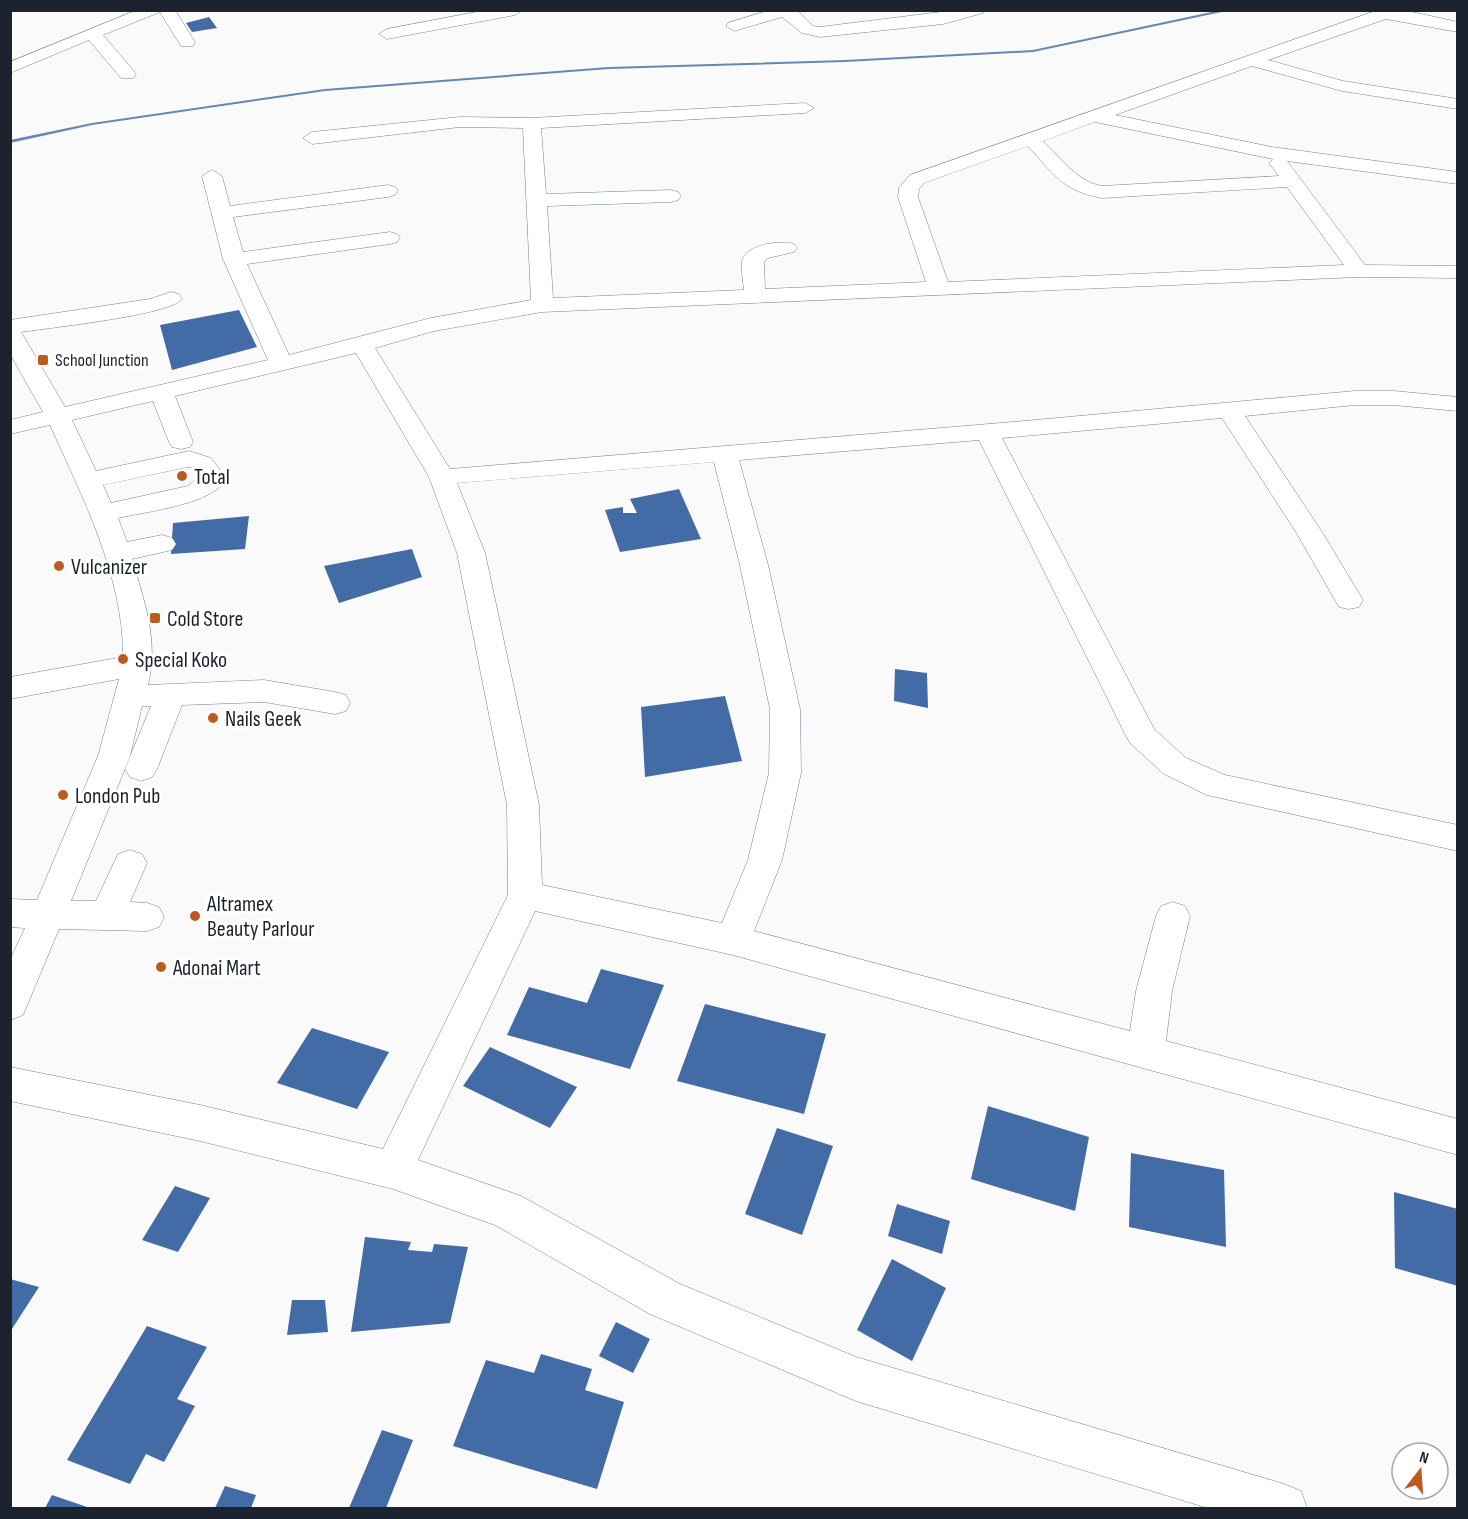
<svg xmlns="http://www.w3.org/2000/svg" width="1468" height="1519" font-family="'Sofia Sans Condensed',sans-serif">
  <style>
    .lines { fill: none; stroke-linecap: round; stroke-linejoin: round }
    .stream { fill: #6686b6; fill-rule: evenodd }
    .building { fill: #436ba5 }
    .minor-casing { stroke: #6f819b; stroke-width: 1 }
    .minor { fill: #fff; fill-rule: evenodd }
    .poi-dot { fill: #bc5a1f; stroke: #fff; stroke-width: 2 }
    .labels { text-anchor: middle; stroke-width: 6; stroke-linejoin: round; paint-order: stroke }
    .far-poi-label { font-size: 18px; fill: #1c232e; stroke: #fff; text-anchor: start }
    .poi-label { font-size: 22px; fill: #1c232e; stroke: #fff; text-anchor: start }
  </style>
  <rect width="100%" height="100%" fill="#fafafa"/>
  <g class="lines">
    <path class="stream" d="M1221 10H1231L1033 52 845 62 609 69 325 91 92 125 10 143V140L92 123 325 89 609 67 845 60 1033 50Z"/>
  </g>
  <path class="building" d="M209 17 217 28 192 32 186 23Z
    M239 310 257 347 172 370 160 325Z
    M679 489 701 539 620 552 605 510 623 507V513H637L630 499Z
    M249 516 245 549 171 554 173 523Z
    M412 549 422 577 339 603 324 566Z
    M895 669 927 673 928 708 894 701Z
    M725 696 742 761 645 777 641 707Z
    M601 969 664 985 630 1069 507 1035 529 987 587 1003Z
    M705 1004 826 1034 804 1114 677 1081Z
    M312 1028 389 1052 357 1109 277 1083Z
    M490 1047 577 1087 550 1128 463 1086Z
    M988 1106 1089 1137 1075 1211 971 1179Z
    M777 1128 833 1146 802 1235 745 1214Z
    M1131 1153 1224 1170 1226 1247 1129 1227Z
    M175 1186 210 1198 178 1252 142 1240Z
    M1394 1192 1458 1209V1286L1395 1268Z
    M897 1204 950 1221 942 1254 888 1236Z
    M365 1237 411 1242 408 1250 432 1252 434 1244 468 1247 450 1323 351 1332Z
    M892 1259 946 1288 912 1361 857 1330Z
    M10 1279 39 1287 10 1332Z
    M292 1300H325L328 1332 287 1335Z
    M616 1322 650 1339 633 1373 599 1356Z
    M147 1326 207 1347 177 1399 195 1406 164 1462 146 1454 130 1484 67 1460Z
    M541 1354 592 1369 585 1390 624 1402 597 1489 453 1446 486 1360 534 1373Z
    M382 1430 413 1440 386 1508H349Z
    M225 1486 256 1495 251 1508H215Z
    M52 1495 90 1508H45Z"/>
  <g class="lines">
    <g class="minor-casing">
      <path id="minor" d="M137 10H175L195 42 193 46H181L160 12 103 35 133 70 136 74 133 78H121L89 40 10 73V62Z
        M487 10H523L515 15 387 39 379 34 387 29Z
        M770 10H797L813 26 820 27 957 10H985L983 13 943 24 820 37 802 33 782 17 734 31 726 26 728 23Z
        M1378 10H1403L1458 22V32L1386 19 1268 60 1343 81 1458 99V109L1342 91 1252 66 1115 115 1272 147 1458 172V184L1287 161 1365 265 1458 266V278L1359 277 542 312 434 331 375 348 450 469 1013 422 1355 391H1394L1458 397V411L1394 405H1355L1245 416 1322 532 1363 600 1359 607 1349 609 1339 607 1296 532 1222 418 1002 438 1154 729 1186 758 1225 775 1458 825V851L1207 795 1164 774 1131 744 1126 736 979 440 739 460 768 565 800 709 801 773 782 860 754 931 1130 1031 1136 991 1156 916 1161 906 1173 902 1185 906 1190 916 1172 991 1166 1041 1458 1119V1155L733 955 535 911 418 1160 521 1196 680 1284 856 1357 1284 1484 1301 1491 1307 1508H1208L856 1401 650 1314 495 1225 393 1189 200 1141 10 1101V1067L200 1105 383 1149 508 895 507 805 457 553 429 477 356 353 175 396 193 442 190 447 181 449 172 447 169 442 153 401 72 420 96 471 189 451 211 458 225 477C220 504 142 512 118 518L127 542 162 535 172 538 176 544 172 550 132 559C144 601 159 640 148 685L264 680 335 692 346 695 350 703 346 711 335 714 264 702 182 705 157 769 152 777 141 781 130 777 125 769 151 706H142L130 756 71 901H96L118 854 130 850 142 854 147 863 130 902 147 903 159 907 164 917 159 927 147 931 59 929 23 1015 10 1020V960L25 928 10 927V899L37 900 98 756 119 679 10 699V677L123 657C124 577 82 496 50 425L10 434V420L43 412 10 354V320L150 299 171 292 179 294 182 299C171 315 47 328 21 332L65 407 268 360 223 259 202 176 212 170 222 176 230 206 388 185 395 187 398 191 395 195 388 197 233 217 243 252 390 232 397 234 400 238 397 242 390 244 247 264 289 355 431 318 531 300 523 128 460 127 312 144 303 138 312 132 460 117 532 118 805 103 814 108 805 113 541 128 546 194 671 190 678 192 681 196 678 200 671 202 547 206 553 298 744 290C743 281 741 269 742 261 746 244 781 240 794 244L797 248 794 252 768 258 764 262 765 289 926 282 898 197 899 188 910 175ZM1095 122 1273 159 1269 163 1279 176 1102 186C1077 182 1061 158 1043 141ZM1028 146C1054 174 1062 191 1102 198L1287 187 1344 265 948 282 918 197 919 189 924 183ZM714 462 740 565 770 709 769 773 748 860 722 923 542 885 539 805 485 553 457 483ZM188 467 193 468 199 477 188 486 111 503 103 485Z"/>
    </g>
    <use href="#minor" class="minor"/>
  </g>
  <g class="poi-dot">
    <rect x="37" y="354" width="12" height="12" rx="3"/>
    <circle cx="182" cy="476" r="6"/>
    <circle cx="59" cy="566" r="6"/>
    <rect x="149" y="612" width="12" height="12" rx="3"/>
    <circle cx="123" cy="659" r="6"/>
    <circle cx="213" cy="718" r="6"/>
    <circle cx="63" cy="795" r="6"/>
    <circle cx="195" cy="916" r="6"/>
    <circle cx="161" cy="967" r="6"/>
  </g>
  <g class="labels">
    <g class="far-poi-label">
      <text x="55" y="366">School Junction</text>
    </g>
    <g class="poi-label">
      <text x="194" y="484">Total</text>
      <text x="71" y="574">Vulcanizer</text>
      <text x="167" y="626">Cold Store</text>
      <text x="135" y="667">Special Koko</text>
      <text x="225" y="726">Nails Geek</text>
      <text x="75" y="803">London Pub</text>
      <text x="207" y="911">Altramex<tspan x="207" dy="25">Beauty Parlour</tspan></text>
      <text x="173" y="975">Adonai Mart</text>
    </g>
  </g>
  <rect width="1468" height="1519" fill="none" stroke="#1c232e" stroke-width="24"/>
  <g transform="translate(1420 1471) rotate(17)"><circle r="28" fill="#ffffff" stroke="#a4a7ab" stroke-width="1.5"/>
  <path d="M0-4.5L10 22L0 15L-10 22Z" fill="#bc5a1f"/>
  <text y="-9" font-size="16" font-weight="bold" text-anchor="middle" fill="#1c232e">N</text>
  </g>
</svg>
